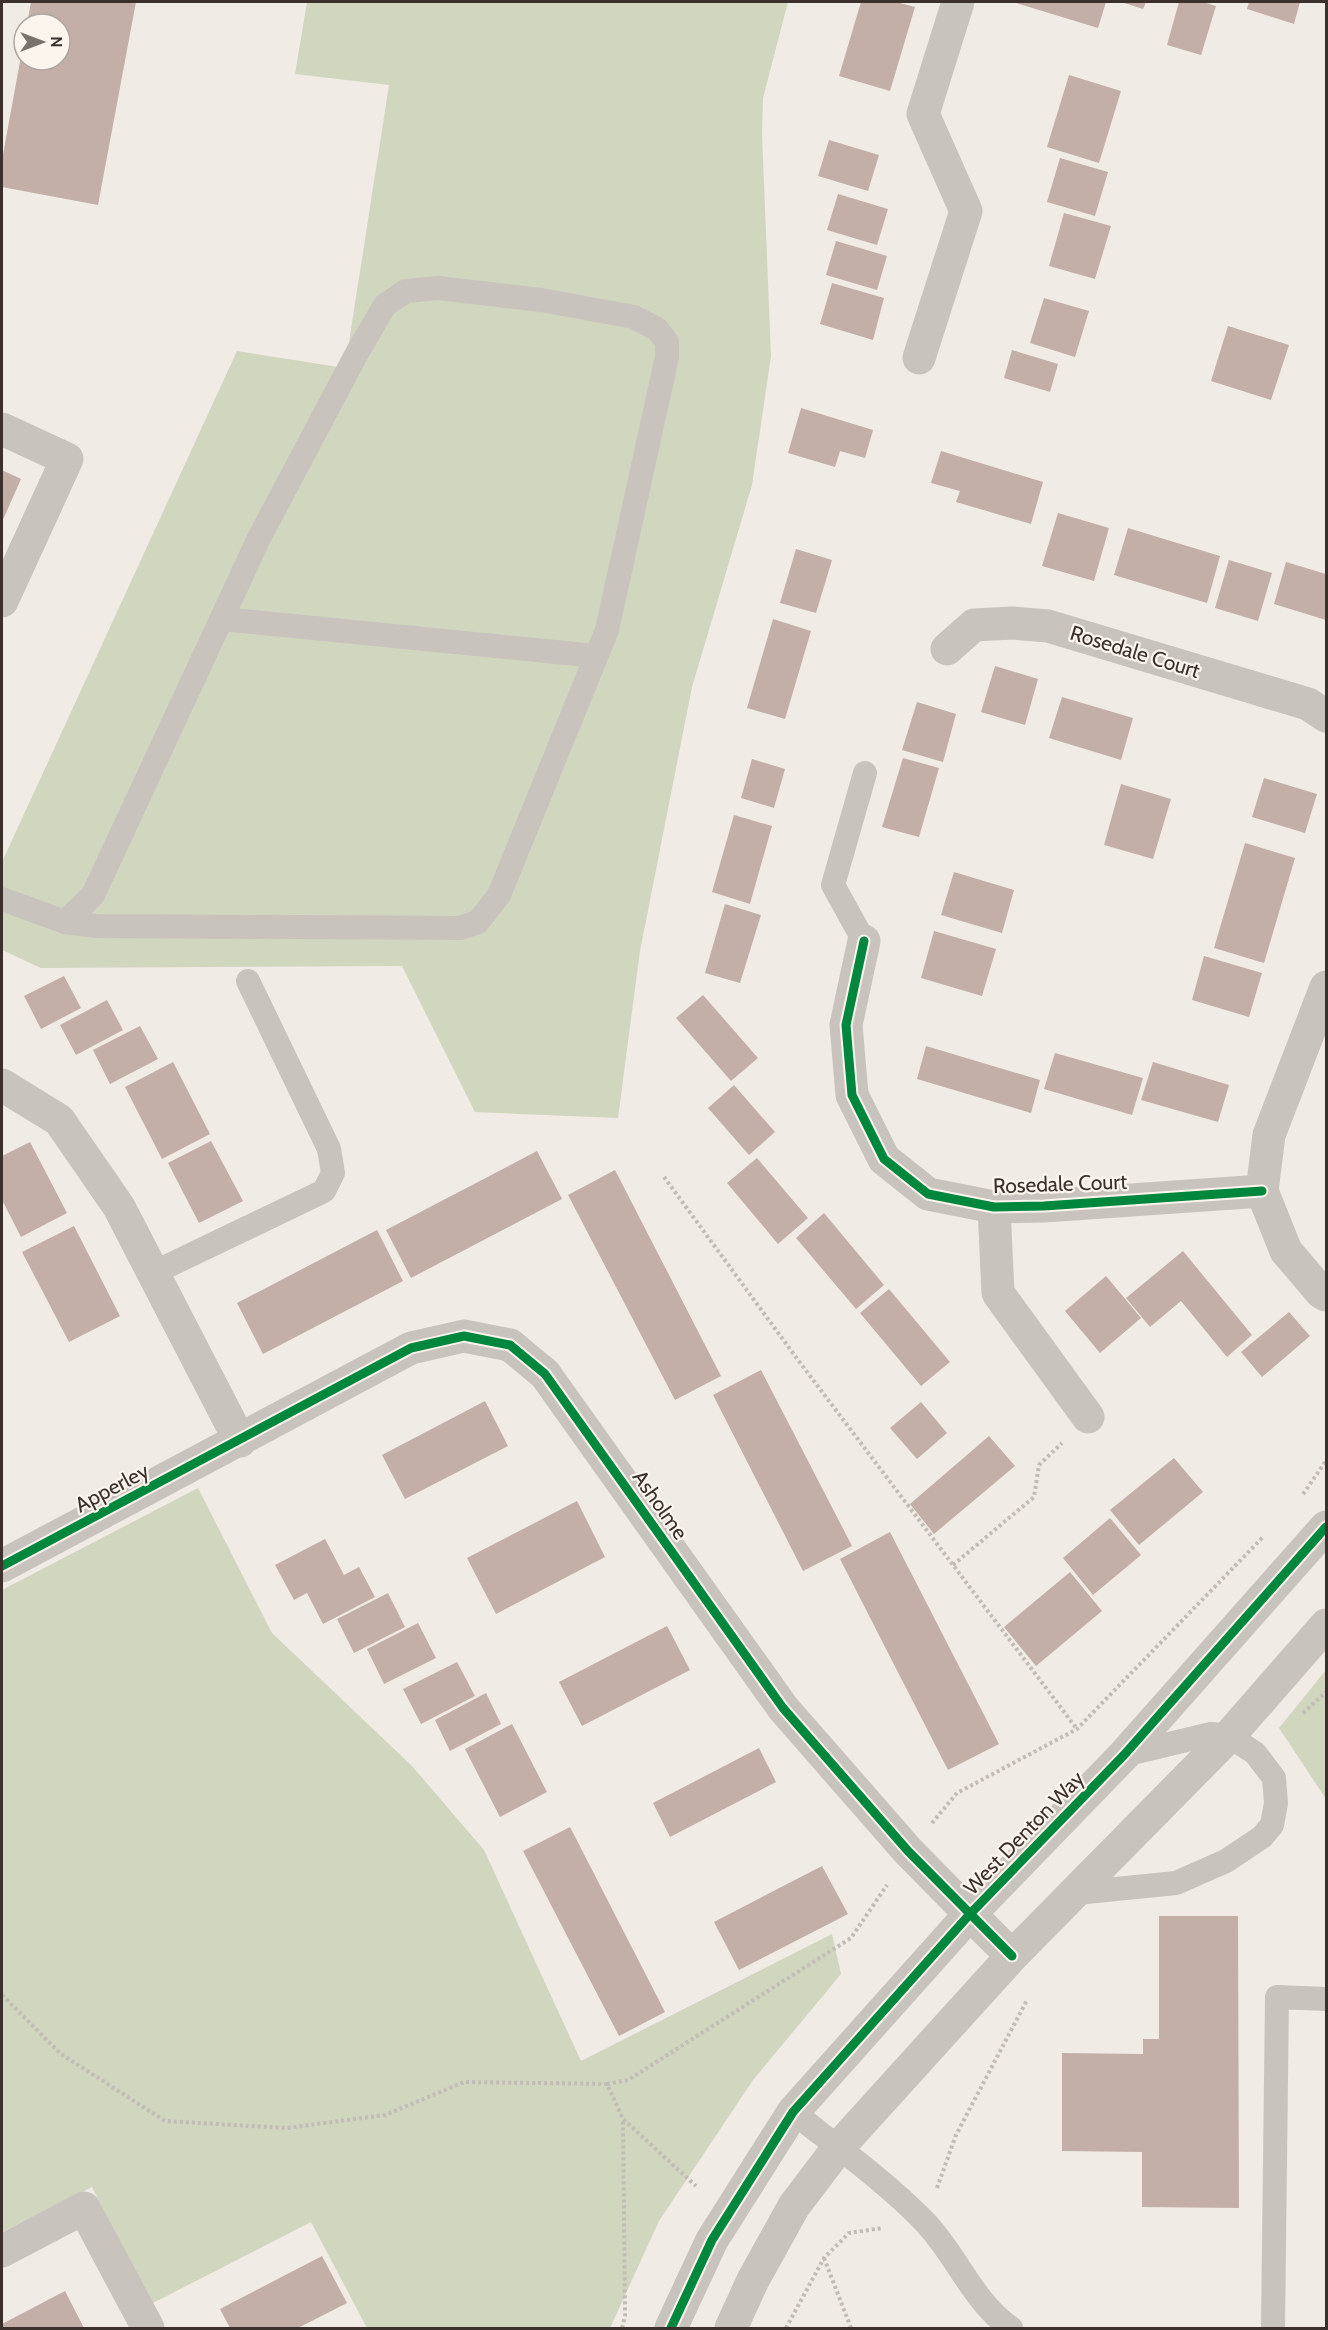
<svg xmlns="http://www.w3.org/2000/svg" width="1328" height="2330" font-family="Cabin,sans-serif">
  <style>
    .green { fill: #d1d6bf }
    .building { fill: #c3afa7 }
    .lines { fill: none; stroke-linecap: round; stroke-linejoin: round }
    .path { stroke: #c2bbb6; stroke-width: 4; stroke-dasharray: 3 3; stroke-linecap: butt }
    .service { stroke: #c9c3be; stroke-width: 24 }
    .minor { stroke: #c9c3be; stroke-width: 33 }
    .tertiary { stroke: #c9c3be; stroke-width: 33 }
    .cycleway-casing { stroke: #fbf5ee; stroke-width: 13 }
    .cycleway { stroke: #00873e; stroke-width: 9 }
    .labels { text-anchor: middle; stroke-width: 4.5; stroke-linejoin: round; paint-order: stroke }
    .street-label { font-size: 21px; fill: #3b302b; stroke: #fbf5ee }
  </style>
  <rect width="100%" height="100%" fill="#f0ebe5"/>
  <path class="green" d="M307 2H788L763 98 762 134 771 356 752 485 692 687 640 951 618 1118 475 1112 402 966 41 968 2 950V862L237 351 345 368 389 85 295 74Z
    M198 1488 272 1633 412 1766 484 1850 581 2061 832 1934 841 1974 753 2080 659 2221 610 2328H367L311 2222 151 2304 92 2187 2 2232V1590Z
    M1326 1670V1799L1279 1728Z"/>
  <path class="building" d="M31 2H136L98 205 2 187V160L23 45 24 60H60V24H27Z
    M861 2H896L915 7 890 91 839 76Z
    M1013 2H1106L1098 28Z
    M1121 2H1146L1143 9Z
    M1179 2H1203L1216 6 1201 55 1167 45Z
    M1249 2H1300L1294 24 1247 9Z
    M1069 75 1121 91 1099 163 1047 147Z
    M829 140 879 155 868 191 818 176Z
    M1060 158 1108 172 1095 216 1047 202Z
    M838 194 888 209 877 245 827 230Z
    M1064 213 1111 226 1095 279 1049 266Z
    M836 241 887 256 877 290 826 275Z
    M832 283 884 298 873 340 820 324Z
    M1044 298 1089 311 1075 357 1030 343Z
    M1228 326 1289 345 1271 400 1211 381Z
    M1012 350 1058 364 1050 392 1004 378Z
    M801 408 873 430 865 458 840 451 835 467 788 453Z
    M941 451 1043 482 1031 524 956 502 960 491 931 483Z
    M2 470 21 479 2 522Z
    M1058 513 1109 528 1094 581 1042 566Z
    M1128 528 1220 556 1207 603 1114 575Z
    M796 549 832 560 816 613 780 603Z
    M1229 560 1272 573 1258 621 1215 608Z
    M1286 562 1326 574V620L1274 604Z
    M773 619 811 631 785 719 747 708Z
    M995 666 1038 679 1025 725 981 712Z
    M1062 697 1133 718 1121 760 1049 738Z
    M917 702 956 714 943 762 902 750Z
    M903 758 939 768 919 837 882 827Z
    M752 759 785 769 774 808 741 798Z
    M1264 778 1317 794 1305 833 1252 817Z
    M1121 784 1171 799 1153 859 1104 845Z
    M734 815 772 826 750 904 712 892Z
    M1245 843 1295 858 1264 963 1214 948Z
    M954 872 1014 890 1002 933 941 915Z
    M725 904 761 915 740 983 705 973Z
    M934 931 996 949 982 996 921 978Z
    M1204 956 1262 973 1249 1017 1192 1000Z
    M64 976 81 1008 41 1029 24 996Z
    M703 995 758 1058 731 1081 676 1018Z
    M107 1000 123 1030 76 1055 60 1025Z
    M140 1026 158 1059 110 1084 93 1050Z
    M926 1046 1040 1080 1031 1113 917 1079Z
    M1055 1053 1143 1078 1132 1115 1044 1089Z
    M173 1062 210 1134 162 1159 125 1087Z
    M1153 1062 1229 1085 1218 1122 1141 1100Z
    M734 1085 775 1132 749 1155 708 1108Z
    M211 1141 243 1201 199 1223 168 1163Z
    M30 1142 67 1213 21 1237 2 1200V1156Z
    M537 1151 562 1199 411 1278 386 1230Z
    M757 1158 808 1218 778 1244 727 1183Z
    M615 1170 721 1376 675 1400 568 1195Z
    M824 1213 884 1285 856 1309 796 1238Z
    M74 1226 120 1316 69 1342 22 1252Z
    M377 1230 403 1281 263 1354 237 1303Z
    M1183 1251 1252 1335 1227 1357 1181 1301 1150 1327 1126 1298Z
    M1106 1276 1141 1318 1100 1353 1065 1311Z
    M889 1289 950 1362 921 1386 860 1313Z
    M1289 1312 1310 1336 1262 1377 1241 1352Z
    M761 1370 852 1546 803 1571 713 1395Z
    M485 1401 508 1446 405 1499 382 1455Z
    M921 1402 947 1433 917 1459 890 1428Z
    M989 1436 1015 1466 934 1534 910 1504Z
    M1174 1458 1203 1492 1139 1545 1110 1510Z
    M577 1501 605 1557 496 1614 467 1558Z
    M1110 1518 1141 1555 1093 1595 1063 1558Z
    M890 1532 999 1744 948 1770 840 1559Z
    M325 1539 344 1575 359 1567 375 1597 323 1624 307 1593 294 1600 275 1565Z
    M1070 1572 1102 1611 1036 1666 1004 1627Z
    M388 1593 405 1627 354 1653 337 1619Z
    M418 1623 436 1658 384 1684 367 1649Z
    M667 1626 690 1670 582 1726 559 1682Z
    M457 1662 475 1696 421 1724 403 1689Z
    M486 1693 501 1724 450 1751 435 1720Z
    M512 1724 547 1792 500 1817 465 1749Z
    M759 1748 776 1782 670 1837 653 1803Z
    M570 1827 665 2012 619 2036 523 1851Z
    M822 1866 848 1914 739 1970 714 1922Z
    M1159 1916H1238L1239 2208 1142 2207V2152L1062 2151V2053L1143 2054V2039H1159Z
    M322 2256 347 2303 298 2328H230L220 2309Z
    M65 2291 84 2328H2V2324Z"/>
  <g class="lines">
    <path class="path" d="M664 1177 798 1360 1077 1729
      M1303 1494 1326 1461
      M953 1565 1034 1497 1039 1465 1062 1443
      M1303 1713 1326 1692
      M932 1823 957 1793 1077 1729 1263 1537
      M2 1995 61 2054 165 2121 287 2128 385 2115 464 2082 607 2084 623 2119 696 2186
      M607 2084 628 2080 851 1938 887 1885
      M937 2188 956 2135 1027 2000
      M824 2258 851 2328
      M622 2328 625 2316 623 2120
      M786 2328 824 2258 849 2233 882 2228"/>
    <path class="service" d="M222 619 596 656
      M2 899 65 922 96 926 460 928 478 922 499 895 607 630 667 357V342L657 329 634 317 541 300 438 288 406 291 385 305 357 353 259 538 93 895 65 922
      M864 941 833 885 865 773
      M153 1273 324 1191 333 1173 329 1149 248 981
      M1076 1893 1176 1883 1226 1861 1262 1837 1272 1825 1276 1803 1274 1778 1255 1753 1229 1736 1211 1734 1124 1755
      M793 2112C837 2147 885 2181 924 2221 957 2255 972 2301 1011 2328
      M1273 2328 1277 1997 1326 1999"/>
    <path class="minor" d="M919 358 966 211 923 114 958 2
      M2 429 67 459 2 601
      M947 649 974 625 1012 623 1048 626 1308 704 1326 716
      M864 941 846 1025 852 1095 884 1159 928 1194 994 1207 1044 1206 1262 1191
      M1326 987 1269 1135 1262 1191 1286 1251 1321 1292 1326 1295
      M2 1085 59 1120 119 1207 240 1441
      M994 1207 998 1293 1088 1417
      M2 1566 411 1348 464 1336 510 1345 545 1374 783 1708 908 1851 970 1914
      M2 2251 84 2208 148 2328"/>
    <path class="tertiary" d="M970 1914 1012 1956
      M671 2328 712 2240 793 2112 970 1914 1124 1755 1326 1527
      M731 2328 753 2280 794 2206 838 2148 1012 1956 1229 1736 1326 1625"/>
    <g class="cycleway-casing">
      <path id="cycleway" d="M864 941 846 1025 852 1095 884 1159 928 1194 994 1207 1044 1206 1262 1191
        M2 1566 411 1348 464 1336 510 1345 545 1374 783 1708 908 1851 1012 1956
        M671 2328 712 2240 793 2112 970 1914 1124 1755 1326 1527"/>
    </g>
    <use href="#cycleway" class="cycleway"/>
  </g>
  <g class="labels">
    <g class="street-label">
      <text transform="translate(1135 652) rotate(17)" y="7">Rosedale Court</text>
      <text transform="translate(1060 1184) rotate(-2)" y="7">Rosedale Court</text>
      <text transform="translate(112 1488) rotate(-28)" y="7">Apperley</text>
      <text transform="translate(660 1505) rotate(55)" y="7">Asholme</text>
      <text transform="translate(1024 1833) rotate(-46)" y="7">West Denton Way</text>
    </g>
  </g>
  <rect width="1328" height="2330" fill="none" stroke="#3b302b" stroke-width="6"/>
  <g transform="translate(42 42) rotate(90)"><circle r="28" fill="#fbf5ee" stroke="#aea6a0" stroke-width="1.5"/>
  <path d="M0-4.5L10 22L0 15L-10 22Z" fill="#7a716c"/>
  <text y="-9" font-size="16" font-weight="bold" text-anchor="middle" fill="#3b302b">N</text>
  </g>
</svg>
